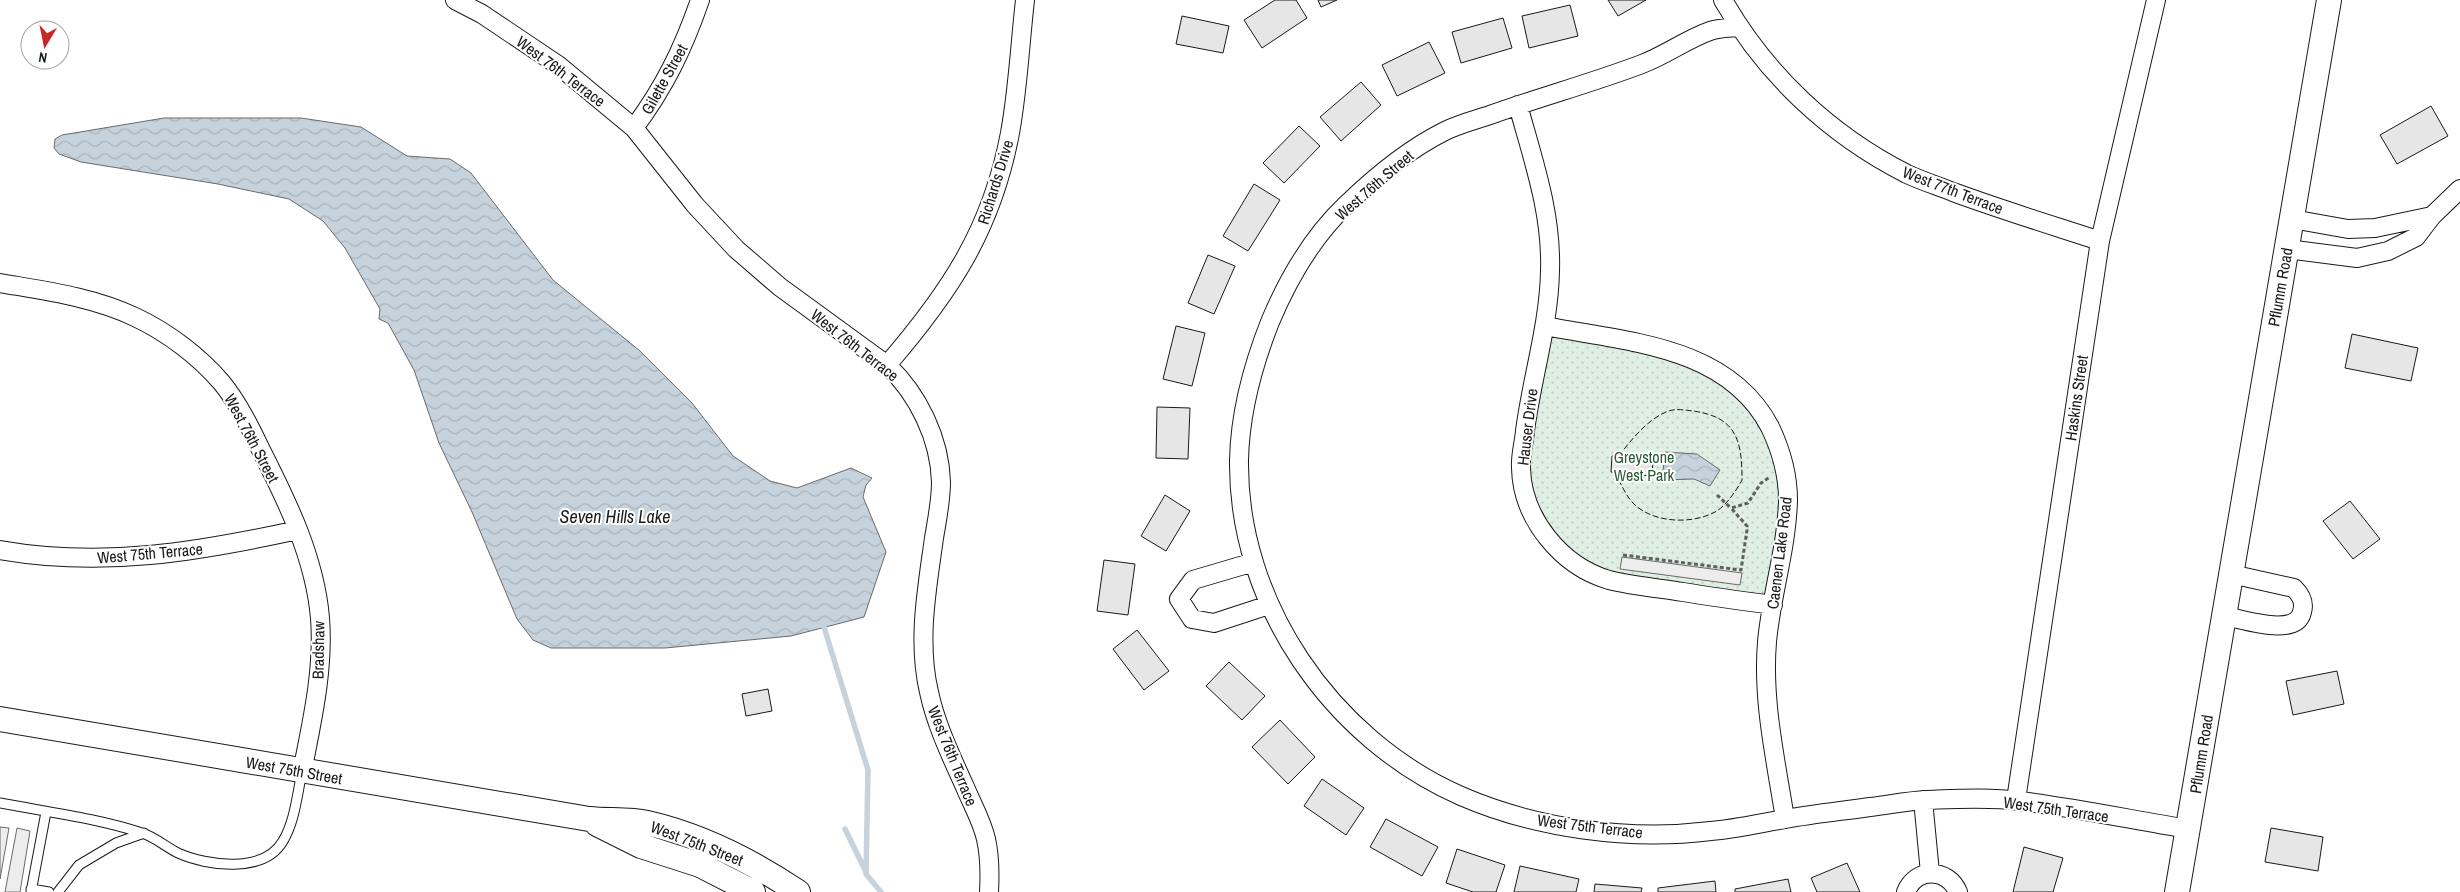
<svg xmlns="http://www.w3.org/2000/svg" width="2460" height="892" font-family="'Archivo Narrow',sans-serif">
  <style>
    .park { fill: url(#park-dots); stroke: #6a6a6a }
    .parking { fill: #ededed; stroke: #6a6a6a }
    .water { fill: url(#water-waves); stroke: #6a6a6a }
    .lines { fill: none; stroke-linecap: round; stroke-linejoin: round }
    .stream { stroke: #c6d2dc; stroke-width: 5.5 }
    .building { fill: #e6e6e6; stroke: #1a1a1a }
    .service-casing { stroke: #1a1a1a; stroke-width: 11 }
    .minor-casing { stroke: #1a1a1a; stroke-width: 20 }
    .secondary-casing { stroke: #1a1a1a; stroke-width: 26 }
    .path { stroke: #5f5f5f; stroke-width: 3; stroke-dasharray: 4 2.5; stroke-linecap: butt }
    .service { stroke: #fff; stroke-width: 9 }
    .minor { stroke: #fff; stroke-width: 18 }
    .secondary { stroke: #fff; stroke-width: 24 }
    .fence { stroke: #1a1a1a; stroke-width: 1; stroke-dasharray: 6 2.5; stroke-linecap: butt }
    .labels { text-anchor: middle; stroke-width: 4; stroke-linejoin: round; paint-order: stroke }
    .street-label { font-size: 16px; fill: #1a1a1a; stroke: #fff }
    .park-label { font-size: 16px; fill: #2b5a34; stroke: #fff }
    .water-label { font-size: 18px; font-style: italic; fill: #1a1a1a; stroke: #fff }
  </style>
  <defs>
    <pattern id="park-dots" width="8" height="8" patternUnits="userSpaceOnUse" patternTransform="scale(1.25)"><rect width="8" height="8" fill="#e0efe3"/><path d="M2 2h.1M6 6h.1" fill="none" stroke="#c0ccc2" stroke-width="1.8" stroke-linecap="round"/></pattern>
    <pattern id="water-waves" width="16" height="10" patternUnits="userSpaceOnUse" patternTransform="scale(1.25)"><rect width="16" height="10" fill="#c6d2dc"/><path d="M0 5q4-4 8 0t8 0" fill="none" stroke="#aab4bc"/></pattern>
  </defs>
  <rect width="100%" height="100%" fill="#fff"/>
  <path class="park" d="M1545 326 1677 352 1744 390 1787 474 1773 605 1751 602 1575 564 1523 486Z"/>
  <path class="parking" d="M1622 557 1742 573 1740 585 1620 569Z
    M0 827 9 828 0 879Z
    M17 828 30 831 20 892H5Z"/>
  <path class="water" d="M164 118H301L361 127 407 156 450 159 471 173 553 280 640 351 692 403 733 456 770 481 797 488 851 468 872 478 866 485 863 497 886 552 864 617 791 636 665 648H551L533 640 517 619 472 512 439 443 414 370 388 323 379 319 380 309 345 248 323 221 289 199 218 184 81 162 59 154 54 148 55 139 62 135Z
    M1665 452 1697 454 1720 470 1710 486 1694 479 1662 480Z"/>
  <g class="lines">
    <path class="stream" d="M824 627 868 770 866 874 881 892
      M845 829 866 872"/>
  </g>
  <path class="building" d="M1275 0H1296L1307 18 1262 48 1244 20Z
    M1318 0H1337L1321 7Z
    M1608 0H1646L1618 16Z
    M1570 5 1578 36 1529 48 1522 16Z
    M1182 16 1229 26 1223 53 1176 44Z
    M1503 18 1512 48 1461 63 1452 32Z
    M1429 42 1445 73 1397 96 1382 65Z
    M1361 82 1381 105 1341 141 1320 117Z
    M2431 106 2448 136 2397 164 2380 135Z
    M1299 126 1320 146 1284 183 1263 163Z
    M1254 184 1280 200 1248 251 1223 236Z
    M1208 255 1235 266 1214 314 1188 303Z
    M1176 326 1205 333 1192 386 1163 379Z
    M2352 334 2418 348 2411 381 2345 368Z
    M1157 407 1190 408 1188 459 1156 458Z
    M1612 456 1653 460 1652 476 1611 472Z
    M1165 495 1190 511 1166 551 1141 536Z
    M2350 501 2380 539 2353 559 2323 521Z
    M1104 560 1135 564 1128 615 1097 611Z
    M1137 630 1169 671 1144 690 1113 649Z
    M1229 662 1265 696 1242 720 1206 686Z
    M2337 671 2344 704 2293 715 2286 681Z
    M768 689 772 711 746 716 742 694Z
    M1280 720 1315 757 1288 784 1252 747Z
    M1322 779 1364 808 1346 835 1304 806Z
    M1386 819 1438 847 1422 876 1370 847Z
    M2271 828 2323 837 2318 871 2265 862Z
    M2024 847 2063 858 2053 892H2013Z
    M1457 849 1505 865 1496 892H1473L1446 883Z
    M1847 863 1860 892H1817L1811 878Z
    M1520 866 1579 879 1576 892H1514Z
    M1788 879 1791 892H1735V889Z
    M1715 881 1716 892H1658V888Z
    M1595 884 1642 888 1641 892H1594Z"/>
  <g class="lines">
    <g class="service-casing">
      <path id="service" d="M0 803C47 812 96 818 142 833 155 837 166 847 178 853 207 866 264 874 283 841 295 821 297 795 302 772
        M31 889 49 892
        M31 892 46 812
        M58 892 79 865 116 843 144 833"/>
    </g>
    <g class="minor-casing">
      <path id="minor" d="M455 0 482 14 558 65 634 128 695 205 736 249 780 287 887 365C918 394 940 439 941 482 941 501 937 520 934 538 927 589 917 641 929 692 936 725 951 756 965 787 972 804 982 821 986 839 990 857 990 874 989 892
        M1723 0C1766 75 1830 135 1907 174 1922 181 1938 186 1953 192 2002 210 2051 225 2100 241
        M1738 27C1729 28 1719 28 1710 31 1687 39 1666 55 1642 64 1592 83 1540 97 1490 115 1475 120 1459 124 1445 131 1409 149 1376 176 1347 204 1313 236 1288 279 1270 322 1253 365 1240 413 1239 460 1237 602 1331 739 1461 796 1537 829 1629 841 1711 831 1736 829 1761 823 1785 819 1813 814 1842 811 1870 807 1888 805 1907 801 1926 800 1956 799 1990 797 2020 801 2077 808 2133 820 2188 829
        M1518 105C1533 160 1552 213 1550 271 1549 325 1532 377 1525 431 1524 443 1520 456 1521 468 1522 518 1561 566 1609 580 1633 586 1659 588 1683 592 1713 597 1743 601 1773 605
        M634 128C665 86 683 49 700 0
        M2292 219 2348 229 2375 228 2432 216
        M2287 249 2357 258 2388 251 2416 237 2432 216 2460 189
        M0 283C46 291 93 297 135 317 167 332 199 356 222 383 238 403 249 425 260 448 287 501 315 558 320 618 324 670 312 721 302 772
        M1545 326C1626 342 1727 345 1770 427 1781 450 1788 474 1788 500 1787 548 1771 595 1767 642 1762 701 1776 761 1785 819
        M887 365C950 292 992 229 1010 133 1018 89 1020 44 1025 0
        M0 550C103 568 197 552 298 530
        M1254 562 1193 580 1179 599 1192 619 1214 623 1269 605
        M2224 616C2243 619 2296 638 2302 612 2305 602 2301 595 2294 588L2231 574
        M1923 800 1930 873
        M2016 800 2100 241 2156 0
        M1906 892C1916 867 1948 868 1958 892"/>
    </g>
    <g class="secondary-casing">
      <path id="secondary" d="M0 719 589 819C608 821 629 819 647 823 700 835 753 862 798 892
        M597 824 641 846 700 865 753 892
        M2177 892 2329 0"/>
    </g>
    <path class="path" d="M1717 495 1731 508
      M1623 555 1741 570 1747 530V526L1731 508 1748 503 1761 483 1770 477"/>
    <use href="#service" class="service"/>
    <use href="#minor" class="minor"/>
    <use href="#secondary" class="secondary"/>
    <path class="fence" d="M1615 472C1620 482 1625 494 1632 502 1651 523 1691 525 1715 512 1726 506 1736 491 1742 480 1742 441 1737 417 1693 411 1684 410 1675 408 1666 412 1647 420 1631 440 1618 457"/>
  </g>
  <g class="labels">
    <g class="street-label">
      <text transform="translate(561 71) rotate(37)" y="6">West 76th Terrace</text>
      <text transform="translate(664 79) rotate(-61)" y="6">Gilette Street</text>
      <text transform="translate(995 182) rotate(-73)" y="6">Richards Drive</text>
      <text transform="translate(1374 185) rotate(-41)" y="6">West 76th Street</text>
      <text transform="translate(1953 190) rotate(21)" y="6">West 77th Terrace</text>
      <text transform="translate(2280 287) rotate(-80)" y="6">Pflumm Road</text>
      <text transform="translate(855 345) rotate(38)" y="6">West 76th Terrace</text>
      <text transform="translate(2076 398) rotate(-82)" y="6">Haskins Street</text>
      <text transform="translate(1527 427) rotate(-83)" y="6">Hauser Drive</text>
      <text transform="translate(252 438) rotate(62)" y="6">West 76th Street</text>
      <text transform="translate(150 553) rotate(-5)" y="6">West 75th Terrace</text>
      <text transform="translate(1779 553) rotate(-83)" y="6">Caenen Lake Road</text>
      <text transform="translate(318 650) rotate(-89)" y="6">Bradshaw</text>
      <text transform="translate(2201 754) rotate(-81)" y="6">Pflumm Road</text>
      <text transform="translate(953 756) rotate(68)" y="6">West 76th Terrace</text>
      <text transform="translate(294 770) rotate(10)" y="6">West 75th Street</text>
      <text transform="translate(2056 809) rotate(8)" y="6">West 75th Terrace</text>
      <text transform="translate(1590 826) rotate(7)" y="6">West 75th Terrace</text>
      <text transform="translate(697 843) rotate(21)" y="6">West 75th Street</text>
    </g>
    <g class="park-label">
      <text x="1644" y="463">Greystone<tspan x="1644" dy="18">West Park</tspan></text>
    </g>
    <g class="water-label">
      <text x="615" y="523">Seven Hills Lake</text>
    </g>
  </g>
  <g transform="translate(45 45) rotate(190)"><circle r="24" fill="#ffffff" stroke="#a3a3a3"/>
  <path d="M0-4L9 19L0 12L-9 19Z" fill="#c62828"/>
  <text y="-8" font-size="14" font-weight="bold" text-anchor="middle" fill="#1a1a1a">N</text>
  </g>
</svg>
